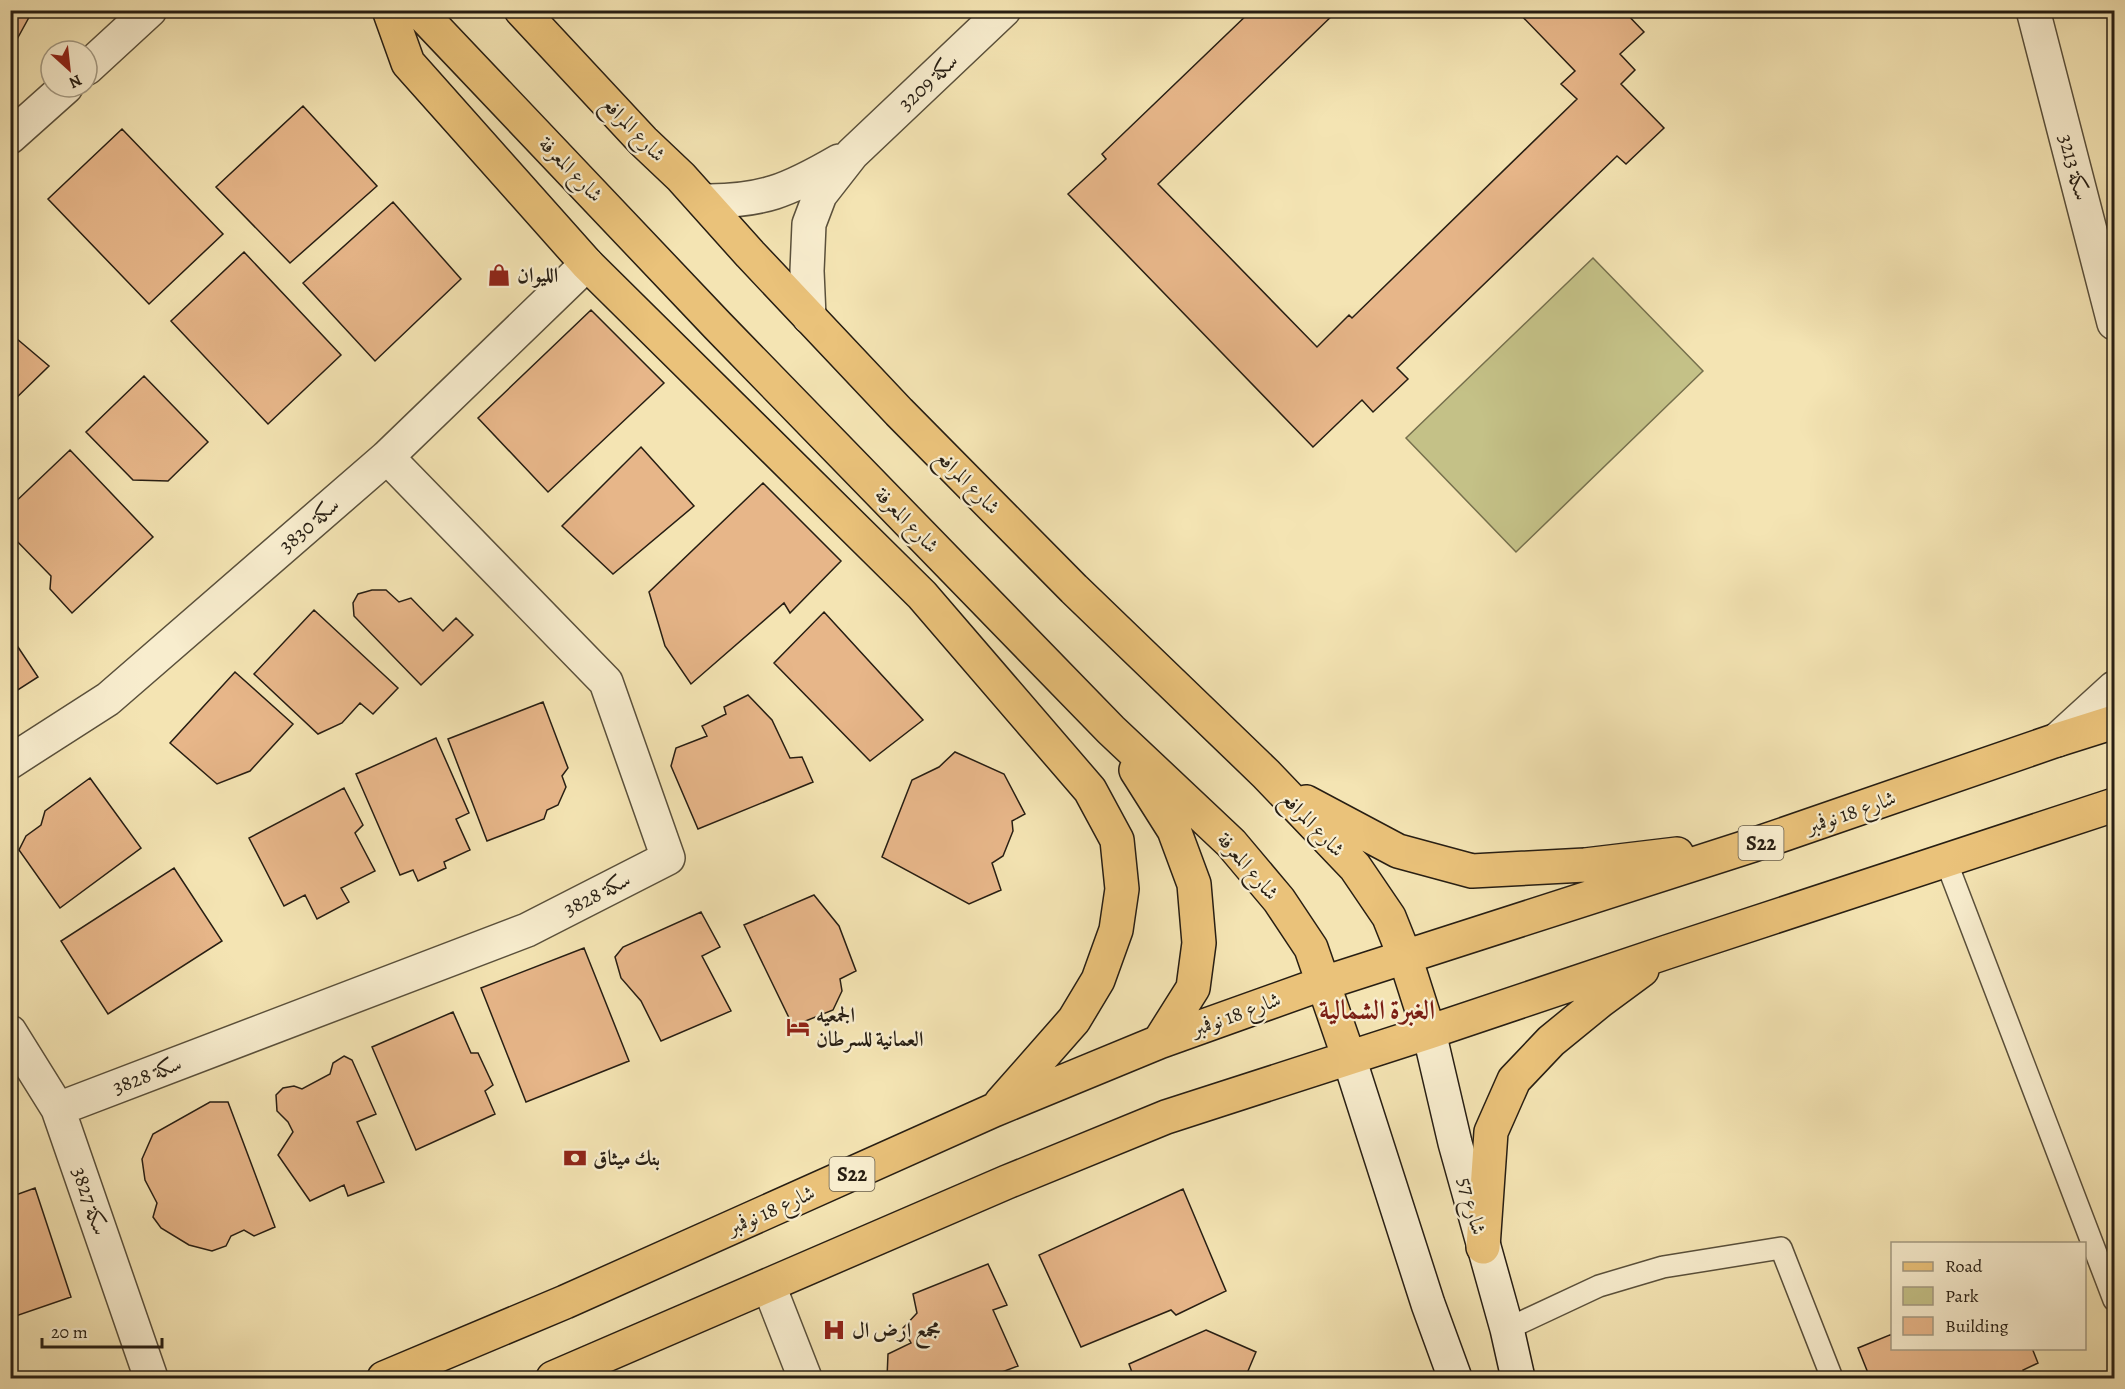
<svg xmlns="http://www.w3.org/2000/svg" width="2125" height="1389" font-family="Alegreya,Amiri,serif">
  <style>
    .green { fill: #c4c187; stroke: #76704d; stroke-width: 1.5 }
    .lines { fill: none; stroke-linecap: round; stroke-linejoin: round }
    .stream { stroke: #6d7f6d; stroke-width: 12 }
    .building { fill: #e7b689; stroke: #271e13; stroke-width: 1.5 }
    .lane-casing { stroke: #5a503b; stroke-width: 24 }
    .street-casing { stroke: #5a503b; stroke-width: 36 }
    .secondary-casing { stroke: #271e13; stroke-width: 36 }
    .primary-casing { stroke: #271e13; stroke-width: 36 }
    .lane { stroke: #f8edce; stroke-width: 21 }
    .street { stroke: #f8edce; stroke-width: 33 }
    .secondary { stroke: #f8edce; stroke-width: 33 }
    .primary { stroke: #eac27a; stroke-width: 33 }
    .labels { text-anchor: middle; stroke-width: 4.5; stroke-linejoin: round; paint-order: stroke }
    .shield { fill: #f8edce; stroke: #665c4b; stroke-width: 1.5 }
    .shield-label { font-size: 20px; font-weight: bold; fill: #271e13 }
    .street-label { font-size: 21px; fill: #271e13; stroke: #f8edce }
    .poi-label { font-size: 21px; font-weight: bold; fill: #271e13; stroke: #f8edce; text-anchor: start }
    .district-label { font-size: 27px; font-weight: bold; fill: #7a1f14; stroke: #f8edce }
  </style>
  <rect width="100%" height="100%" fill="#f4e4b3"/>
  <filter id="stains"><feTurbulence type="fractalNoise" baseFrequency=".00333" numOctaves="4"/><feColorMatrix values="0 0 0 0 .2 0 0 0 0 .09 0 0 0 0 .02 0 0 0 .5 -.17"/></filter>
  <radialGradient id="worn" r=".72"><stop offset=".6" stop-color="#630" stop-opacity="0"/><stop offset="1" stop-color="#630" stop-opacity=".3"/></radialGradient>
  <path class="green" d="M1593 258 1703 371 1516 552 1406 438Z"/>
  <g class="lines">
    <path class="stream" d="M2113 1034 2114 1039"/>
  </g>
  <path class="building" d="M10 10H33L10 52Z
    M1252 10H1338L1158 184 1317 347 1349 315 1352 318 1577 99 1561 84 1575 71 1516 10H1623L1644 32 1620 54 1635 70 1621 84 1664 128 1626 164 1617 156 1397 368 1408 379 1373 412 1362 400 1313 447 1068 194 1106 159 1102 154Z
    M303 106 377 186 290 263 216 187Z
    M122 129 223 234 149 304 48 199Z
    M393 202 461 279 375 361 303 283Z
    M244 252 341 355 268 424 171 321Z
    M591 310 664 383 548 492 478 418Z
    M10 333 49 366 10 404Z
    M144 376 208 442 168 481 133 480 86 432Z
    M641 447 694 506 613 574 562 526Z
    M70 450 153 537 72 613 50 589 51 576 10 534V507Z
    M763 483 841 561 790 613 784 603 691 684 665 646 649 592Z
    M372 590H386L399 602 411 598 443 631 456 618 473 635 421 685 354 616 353 603 358 594Z
    M314 610 398 688 373 714 360 703 342 723 318 734 254 674Z
    M824 612 923 720 870 761 774 663Z
    M10 635 38 677 10 695Z
    M235 672 293 724 250 771 217 784 170 743Z
    M748 695 772 720 790 758 802 757 813 782 698 829 671 766 676 748 707 736 702 726 726 714 724 707Z
    M543 702 568 768 562 776 566 787 558 805 547 810 544 819 487 841 448 739Z
    M436 738 469 813 456 819 470 850 444 862 446 868 418 881 413 870 400 875 356 774Z
    M955 752 1004 774 1025 814 1012 821 1013 831 1003 856 992 863 1001 890 969 904 882 857 912 780 939 767Z
    M90 778 141 848 60 908 19 850 26 836 41 825 45 811Z
    M344 788 363 825 355 833 375 871 341 888 349 902 317 919 305 895 284 906 249 838Z
    M174 868 222 941 108 1014 61 941Z
    M814 895 839 926 856 971 840 979 842 991 833 1010 793 1026 744 925Z
    M701 912 720 947 702 956 731 1011 661 1041 641 1001 621 978 615 957 623 947Z
    M584 948 629 1061 526 1102 481 988Z
    M453 1012 471 1053H478L493 1085 485 1091 495 1114 416 1150 372 1047Z
    M344 1056 352 1060 376 1114 357 1122 384 1182 348 1196 344 1185 310 1201 278 1155 293 1132 288 1122 277 1111 276 1095 283 1088 294 1086 302 1089 330 1074 333 1063Z
    M210 1102H228L275 1227 254 1236 244 1230 231 1236 226 1246 212 1251 189 1245 161 1228 153 1217 157 1203 145 1180 142 1159 153 1134Z
    M35 1188 71 1297 10 1318V1197Z
    M1183 1189 1226 1291 1176 1315 1171 1310 1081 1347 1039 1255Z
    M988 1264 1007 1305 993 1310 1018 1366 986 1378H887L888 1354 911 1343 903 1328 917 1313 913 1294Z
    M1206 1330 1256 1352 1245 1378H1134L1129 1364Z
    M1892 1334V1348H2032L2038 1363 2023 1370 2027 1378H1870L1858 1348Z"/>
  <g class="lines">
    <g class="lane-casing">
      <path id="lane" d="M1946 861 2114 1300
        M1507 1329 1599 1286 1663 1267 1781 1248 1832 1378"/>
    </g>
    <g class="street-casing">
      <path id="street" d="M2033 10 2114 323
        M87 68 150 10
        M10 137 66 87
        M703 201C762 202 789 190 839 161
        M809 317 807 271 809 224 820 195 852 154 1004 10
        M2057 740 2114 688
        M10 762 108 699 387 457 587 264
        M10 1032 58 1109 151 1378
        M58 1109 527 930 668 858 606 682 387 457
        M769 1286 805 1378"/>
    </g>
    <g class="secondary-casing">
      <path id="secondary" d="M1429 1032 1455 1143 1507 1329 1518 1378
        M1349 1058 1428 1304 1455 1378"/>
    </g>
    <g class="primary-casing">
      <path id="primary" d="M389 10 408 63 587 264 922 595 1090 790 1117 840 1122 889 1116 930 1098 980 1074 1020 1001 1103
        M418 10 718 326 1111 730 1231 843 1279 900 1311 948 1349 1058
        M521 10 643 141 681 177 750 254 899 412 1074 589 1266 774 1355 867 1389 917 1405 957 1429 1032
        M1136 770 1174 830 1194 884 1199 943 1193 988 1159 1042
        M1306 802 1398 851 1472 871 1585 865 1677 854
        M1483 1247 1491 1132 1514 1080 1551 1041 1600 1001 1642 970
        M384 1378 565 1302 994 1110 1159 1042 1324 983 1753 845 2057 740 2114 722
        M553 1378 1007 1182 1166 1117 1429 1032 1667 952 2114 805"/>
    </g>
    <use href="#lane" class="lane"/>
    <use href="#street" class="street"/>
    <use href="#secondary" class="secondary"/>
    <use href="#primary" class="primary"/>
  </g>
  <defs>
    <g id="shop-bare" transform="scale(1.8)"><path d="M-5-2.5h2.3a2.7 3.5 0 0 1 5.4 0H5L5.5 6h-11ZM-1.5-2.5h3a1.5 2.3 0 0 0-3 0Z" fill="#8f2418" stroke="#f8edce" stroke-width="2.5" paint-order="stroke"/></g>
    <g id="hotel-bare" transform="scale(1.8)"><path d="M-6-4.5h1.5V1H6V5H4.5V3h-9V5H-6ZM-4 0a1.8 1.8 0 1 1 3.6 0ZM.5 0V-2.5h3Q6-2.5 6 0Z" fill="#8f2418" stroke="#f8edce" stroke-width="2.5" paint-order="stroke"/></g>
    <g id="bank-bare" transform="scale(1.8)"><path d="M-6-4H6V4H-6ZM0-2.3a2.3 2.3 0 1 0 0 4.6a2.3 2.3 0 1 0 0-4.6Z" fill="#8f2418" stroke="#f8edce" stroke-width="2.5" paint-order="stroke"/></g>
    <g id="hospital-bare" transform="scale(1.8)"><path d="M-5-5h3v3.5h4V-5h3V5h-3V1.5h-4V5h-3Z" fill="#8f2418" stroke="#f8edce" stroke-width="2.5" paint-order="stroke"/></g>
  </defs>
  <g fill-rule="evenodd">
    <use href="#shop-bare" x="499" y="275"/>
    <use href="#hotel-bare" x="798" y="1027"/>
    <use href="#bank-bare" x="575" y="1158"/>
    <use href="#hospital-bare" x="834" y="1330"/>
  </g>
  <g class="labels">
    <g class="shield">
      <rect x="1738.5" y="826" width="45" height="34" rx="4.5"/>
      <rect x="829.5" y="1157" width="45" height="34" rx="4.5"/>
    </g>
    <g class="shield-label">
      <text x="1761" y="850">S22</text>
      <text x="852" y="1181">S22</text>
    </g>
    <g class="street-label">
      <text transform="translate(928 82) rotate(-43)" y="7">سكة 3209</text>
      <text transform="translate(634 129) rotate(46)" y="7">شارع المرافع</text>
      <text transform="translate(2074 167) rotate(75)" y="7">سكة 3213</text>
      <text transform="translate(571 169) rotate(46)" y="7">شارع المعرفة</text>
      <text transform="translate(968 482) rotate(45)" y="7">شارع المرافع</text>
      <text transform="translate(907 520) rotate(46)" y="7">شارع المعرفة</text>
      <text transform="translate(309 525) rotate(-41)" y="7">سكة 3830</text>
      <text transform="translate(1851 812) rotate(-19)" y="7">شارع 18 نوفمبر</text>
      <text transform="translate(1313 824) rotate(46)" y="7">شارع المرافع</text>
      <text transform="translate(1248 866) rotate(49)" y="7">شارع المعرفة</text>
      <text transform="translate(597 894) rotate(-27)" y="7">سكة 3828</text>
      <text transform="translate(1236 1014) rotate(-20)" y="7">شارع 18 نوفمبر</text>
      <text transform="translate(147 1075) rotate(-21)" y="7">سكة 3828</text>
      <text transform="translate(90 1201) rotate(71)" y="7">سكة 3827</text>
      <text transform="translate(1472 1206) rotate(75)" y="7">شارع 57</text>
      <text transform="translate(771 1210) rotate(-24)" y="7">شارع 18 نوفمبر</text>
    </g>
    <g class="poi-label">
      <text x="517" y="282">الليوان</text>
      <text x="816" y="1022">الجمعيه<tspan x="816" dy="24">العمانية للسرطان</tspan></text>
      <text x="593" y="1165">بنك ميثاق</text>
      <text x="852" y="1337">مجمع ارض ال</text>
    </g>
    <g class="district-label">
      <text x="1377" y="1019">الغبرة الشمالية</text>
    </g>
  </g>
  <rect width="2125" height="1389" fill="none" stroke="#f4e4b3" stroke-width="36"/>
  <rect x="12" y="12" width="2101" height="1365" fill="none" stroke="#271e13" stroke-width="3"/>
  <rect x="18" y="18" width="2089" height="1353" fill="none" stroke="#271e13" stroke-width="1.5"/>
  <rect x="1891" y="1242" width="195" height="108" fill="#f8edce" stroke="#a49a83" stroke-width="1.5"/>
  <rect x="1903" y="1262" width="30" height="9" fill="#eac27a" stroke="#a49a83" stroke-width="1.5"/>
  <text x="1945" y="1272" font-size="18" fill="#271e13">Road</text>
  <rect x="1903" y="1287" width="30" height="18" fill="#c4c187" stroke="#a49a83" stroke-width="1.5"/>
  <text x="1945" y="1302" font-size="18" fill="#271e13">Park</text>
  <rect x="1903" y="1317" width="30" height="18" fill="#e7b689" stroke="#a49a83" stroke-width="1.5"/>
  <text x="1945" y="1332" font-size="18" fill="#271e13">Building</text>
  <g transform="translate(69 69) rotate(153)"><circle r="28" fill="#f8edce" stroke="#a49a83" stroke-width="1.5"/>
  <path d="M0-4.5L10 22L0 15L-10 22Z" fill="#8f2418"/>
  <text y="-9" font-size="16" font-weight="bold" text-anchor="middle" fill="#271e13">N</text>
  </g>
  <path d="M42 1338v9h120v-9" fill="none" stroke="#271e13" stroke-width="3"/>
  <text x="51" y="1338" font-size="18" fill="#271e13" stroke="#f8edce" stroke-width="4.5" paint-order="stroke">20 m</text>
  <rect width="100%" height="100%" filter="url(#stains)"/>
  <rect width="100%" height="100%" fill="url(#worn)"/>
</svg>
